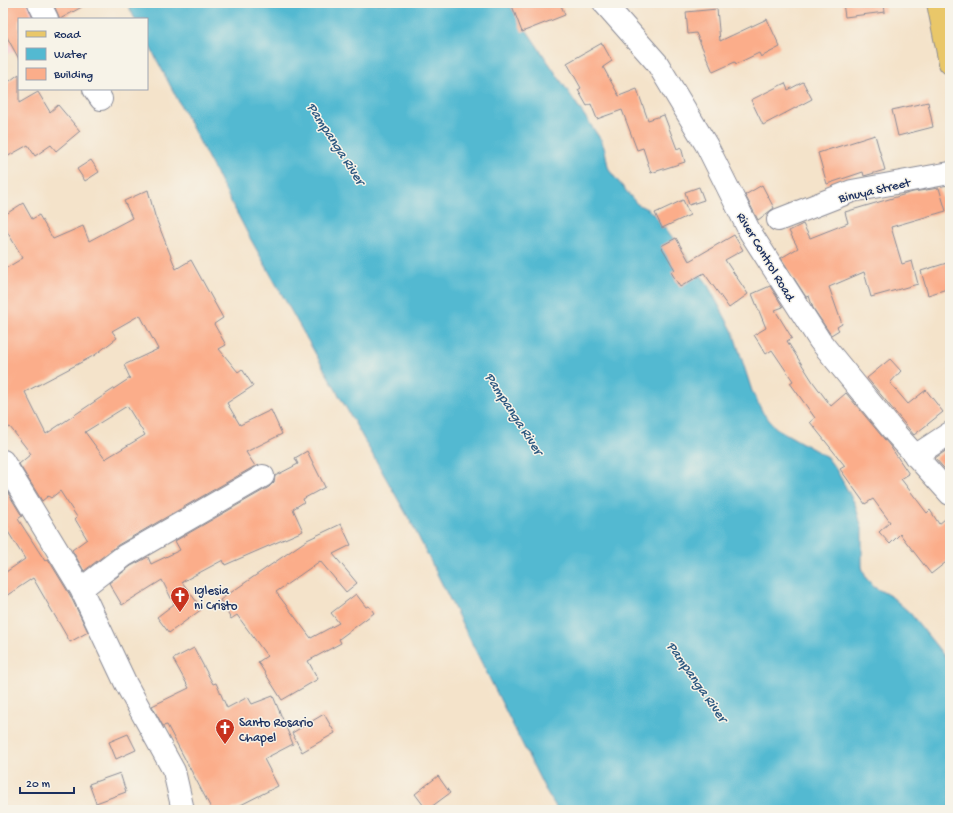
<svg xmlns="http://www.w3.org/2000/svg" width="953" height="813" font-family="'Gochi Hand',sans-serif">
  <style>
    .built { fill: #f7cfd3 }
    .water { fill: #53b9d1; stroke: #377498 }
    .building { fill: #fbad8a; fill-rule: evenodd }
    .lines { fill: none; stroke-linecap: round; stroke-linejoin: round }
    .minor-casing { stroke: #888994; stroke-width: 24 }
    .major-casing { stroke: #888994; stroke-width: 24 }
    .minor { stroke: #fff; stroke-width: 22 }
    .major { stroke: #e9c769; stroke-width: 22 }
    .labels { text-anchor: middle; stroke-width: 3; stroke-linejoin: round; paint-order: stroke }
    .street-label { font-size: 13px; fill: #1b2f5e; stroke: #f7f3e8 }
    .poi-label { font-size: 13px; fill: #1b2f5e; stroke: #f7f3e8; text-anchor: start }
    .water-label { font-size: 14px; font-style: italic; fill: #2c5880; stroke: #f7f3e8 }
  </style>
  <rect width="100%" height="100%" fill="#f7f3e8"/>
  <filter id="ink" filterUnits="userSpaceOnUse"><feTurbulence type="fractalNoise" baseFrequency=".025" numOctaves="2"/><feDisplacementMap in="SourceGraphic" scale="8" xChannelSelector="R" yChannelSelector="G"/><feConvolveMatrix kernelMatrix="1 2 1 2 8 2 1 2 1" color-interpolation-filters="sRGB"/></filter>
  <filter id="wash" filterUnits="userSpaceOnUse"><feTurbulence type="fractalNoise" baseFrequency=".012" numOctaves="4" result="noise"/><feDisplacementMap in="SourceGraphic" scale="16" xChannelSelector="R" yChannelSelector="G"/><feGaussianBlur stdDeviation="0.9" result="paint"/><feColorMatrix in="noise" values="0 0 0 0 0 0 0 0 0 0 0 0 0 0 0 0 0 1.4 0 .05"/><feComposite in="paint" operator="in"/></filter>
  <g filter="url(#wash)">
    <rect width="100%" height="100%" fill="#f4e3ca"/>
    <path class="built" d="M3 3H34L42 19H19V48L3 57Z"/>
    <path class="water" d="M127 3H508L601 140 605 150 608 167 612 174 637 204 649 210 660 221 706 282 733 332 752 391 763 413 776 428 827 457 837 471 855 504 862 528V567L866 578 874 587 892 597 910 613 950 663V810H558L545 789 413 526 250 238 147 41V19H135Z"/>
    <g id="blocks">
      <path class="building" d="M3 3H27L33 19H19V59L3 30Z
        M53 3H89L60 19Z
        M511 3H560L565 15 522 32Z
        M843 3H884L885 12 845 17Z
        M717 9 720 41 767 19 780 47 761 57 759 53 736 64 735 62 713 72 696 33 688 34 686 12Z
        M602 43 612 61 603 67 619 96 637 89 648 120 664 115 677 149 681 147 685 162 651 173 643 148 637 150 622 110 597 119 591 104 587 106 578 90 581 88 567 63Z
        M19 74V103L38 92 50 112 58 105 80 131 56 151 51 145 35 156 28 145 3 159V86Z
        M803 82 812 99 763 125 751 100 785 83 788 90Z
        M928 102 933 127 898 136 892 110Z
        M875 135 885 170 864 176 863 172 827 184 818 153Z
        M91 160 99 172 85 181 77 169Z
        M762 185 774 208 758 220 745 195Z
        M699 187 704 200 689 205 685 192Z
        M939 188 946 211 891 227 902 264 912 261 918 284 871 297 864 272 829 287 842 324 837 327 839 330 831 335 813 308 809 296 806 297 781 258 798 248 789 231 803 224 810 238 848 223 845 212 913 192Z
        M148 190 155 216 176 269 191 260 223 318 214 324 226 345 219 349 238 372 242 369 253 386 227 403 240 425 271 410 282 434 246 452 255 466 118 545 84 571 72 550 87 539 75 519 77 517 60 491 51 498 48 496 42 501 19 464 31 454 10 427 8 428 3 418V270L23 258 3 225V216L23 203 32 219 39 215 53 239 83 226 89 241 132 218 124 201ZM140 315 158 349 124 365 130 378 46 434 25 392 95 355 117 338 112 331ZM127 406 145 435 105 459 85 432Z
        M683 200 690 215 662 228 655 213Z
        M734 235 743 250 725 260 748 294 729 308 704 273 680 287 671 272 675 270 661 246 676 238 689 261Z
        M950 262V288L928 295 921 271Z
        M770 286 783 307 775 310 792 338 787 341 813 382 831 406 846 393 890 446 909 474 901 479 927 513 930 510 939 524 950 515V559L931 574 900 534 890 544 879 532 890 522 873 499 865 504 840 469 845 466 810 422 815 418 790 383 793 381 772 350 766 354 754 335 766 328 752 294Z
        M890 359 901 371 890 383 908 404 926 390 943 412 914 435 867 378Z
        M950 448V475L935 458Z
        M307 451 325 487 303 499 304 502 293 509 303 531 225 565 223 560 182 582 202 609 169 633 157 617 174 604 162 580 122 605 109 583 131 566 148 557 151 564 180 550 175 541 269 487 274 482 275 476 298 464 295 458Z
        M3 485 22 516 18 519 45 561 48 559 70 595 88 632 70 642 33 578 3 598V574L25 559 5 527 3 528Z
        M341 524 351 545 333 554 357 583 346 592 320 561 276 592 311 638 339 623 331 613 356 594 366 607 369 606 374 613 339 639 341 643 308 661 318 679 282 700 258 662 267 656 237 615 231 619 220 600 307 540Z
        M194 648 213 684 216 683 227 708 248 697 252 704 273 696 293 744 264 759 278 786 231 810H212L167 725 163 726 152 706 189 688 173 659Z
        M324 714 335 733 302 752 292 733Z
        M128 734 136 750 116 759 109 742Z
        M120 773 126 792 96 803 89 784Z
        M438 776 450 793 427 810 415 794Z"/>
    </g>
  </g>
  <g filter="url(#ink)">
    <use href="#blocks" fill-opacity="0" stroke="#888994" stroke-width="1"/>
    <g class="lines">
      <g class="minor-casing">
        <path id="minor" d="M39 3 47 19
          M604 3 657 63 707 146 750 232 820 341 896 434 950 494
          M94 89 101 99
          M778 220 852 191 950 173
          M915 456 950 433
          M3 461 81 589 126 684 174 771 183 810
          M81 589 124 556 263 476"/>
      </g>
      <g class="major-casing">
        <path id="major" d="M938 3 950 63"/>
      </g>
      <use href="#minor" class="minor"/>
      <use href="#major" class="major"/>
    </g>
  </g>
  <defs>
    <g id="church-pin" transform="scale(1)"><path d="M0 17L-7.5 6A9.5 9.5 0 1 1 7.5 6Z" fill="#c8321e" stroke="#f7f3e8"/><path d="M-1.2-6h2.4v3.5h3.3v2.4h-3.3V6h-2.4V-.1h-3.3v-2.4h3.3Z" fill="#fff"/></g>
  </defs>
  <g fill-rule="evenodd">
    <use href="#church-pin" x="180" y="596"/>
    <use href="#church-pin" x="225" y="728"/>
  </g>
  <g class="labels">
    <g class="street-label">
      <text transform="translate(874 189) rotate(-13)" y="5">Binuya Street</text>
      <text transform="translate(767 256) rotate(59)" y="5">River Control Road</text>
    </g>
    <g class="poi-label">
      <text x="194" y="594">Iglesia<tspan x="194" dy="15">ni Cristo</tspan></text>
      <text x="239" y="726">Santo Rosario<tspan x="239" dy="15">Chapel</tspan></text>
    </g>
    <g class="water-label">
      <text transform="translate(337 143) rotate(57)" y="5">Pampanga River</text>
      <text transform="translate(515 413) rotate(57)" y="5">Pampanga River</text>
      <text transform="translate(698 681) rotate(55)" y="5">Pampanga River</text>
    </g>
  </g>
  <rect width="953" height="813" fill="none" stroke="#f7f3e8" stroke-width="16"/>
  <rect x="18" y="18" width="130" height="72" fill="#f7f3e8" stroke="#9fa5b1"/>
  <rect x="26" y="31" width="20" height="6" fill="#e9c769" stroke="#9fa5b1"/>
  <text x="54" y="38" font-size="12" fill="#1b2f5e">Road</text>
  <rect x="26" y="48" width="20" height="12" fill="#53b9d1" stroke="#9fa5b1"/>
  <text x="54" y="58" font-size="12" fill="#1b2f5e">Water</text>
  <rect x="26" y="68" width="20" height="12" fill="#fbad8a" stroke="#9fa5b1"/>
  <text x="54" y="78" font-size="12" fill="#1b2f5e">Building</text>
  <path d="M20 787v6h54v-6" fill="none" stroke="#1b2f5e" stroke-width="2"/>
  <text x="26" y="787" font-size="12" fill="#1b2f5e" stroke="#f7f3e8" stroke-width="3" paint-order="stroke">20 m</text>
</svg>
